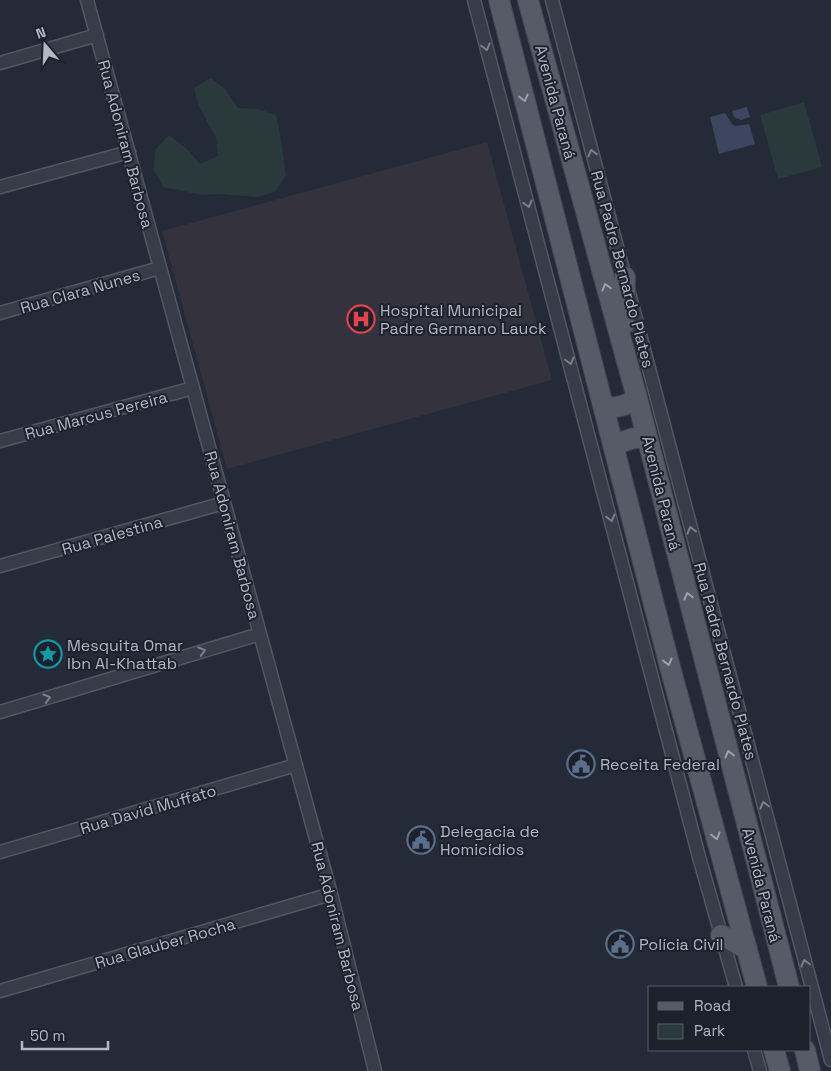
<svg xmlns="http://www.w3.org/2000/svg" width="831" height="1071" font-family="'Space Grotesk',sans-serif">
  <style>
    .medical { fill: #34323d }
    .green { fill: #2a3a3c }
    .water { fill: #3c465e }
    .lines { fill: none; stroke-linecap: round; stroke-linejoin: round }
    .street-casing { stroke: #535762; stroke-width: 15 }
    .primary-casing { stroke: #414551; stroke-width: 22 }
    .street { stroke: #383c48; stroke-width: 12 }
    .primary { stroke: #565b68; stroke-width: 20 }
    .oneway { stroke: #7c808c }
    .oneway2 { stroke: #9ca0ad }
    .labels { text-anchor: middle; stroke-width: 4; stroke-linejoin: round; paint-order: stroke }
    .street-label { font-size: 16px; fill: #b3b7c4; stroke: #1d212c }
    .poi-label { font-size: 16px; fill: #b3b7c4; stroke: #1d212c; text-anchor: start }
  </style>
  <rect width="100%" height="100%" fill="#242a37"/>
  <path class="medical" d="M487 142 552 380 227 469 162 231Z"/>
  <path class="green" d="M211 78 226 90 238 108 258 109 276 115 280 134 286 175 276 191 258 197 221 194 202 195 164 187 154 170 155 150 169 135 187 149 200 164 218 156 216 138 199 106 194 88Z
    M804 102 822 167 778 179 760 115Z"/>
  <path class="water" d="M747 107 750 117 741 120 734 117 732 111Z
    M725 113 732 124 735 126 749 124 755 144 719 154 710 117Z"/>
  <g class="lines">
    <g class="street-casing">
      <path id="street" d="M87 0 331 894 375 1071
        M474 0 699 857 736 987
        M552 0 831 1060
        M0 63 97 35
        M0 187 129 152
        M0 313 160 268
        M0 441 193 388
        M0 566 224 503
        M0 712 260 634
        M0 852 296 765
        M0 991 331 894
        M754 1050 760 1071"/>
    </g>
    <g class="primary-casing">
      <path id="primary" d="M499 0 670 667 757 987
        M528 0 637 398 789 987
        M624 324 625 277
        M604 407C618 408 626 406 637 398
        M613 445 634 438H647
        M721 935 747 949
        M774 1050 780 1071
        M805 1050 810 1071"/>
    </g>
    <use href="#street" class="street"/>
    <use href="#primary" class="primary"/>
  </g>
  <defs><path id="oneway-chevron" d="M-2-3.5L2.5 0L-2 3.5" fill="none" stroke-width="1.6" stroke-linecap="round" stroke-linejoin="round" transform="scale(1.25)"/></defs>
  <g class="oneway">
    <use href="#oneway-chevron" transform="translate(486 47) rotate(75)"/>
    <use href="#oneway-chevron" transform="translate(592 153) rotate(-105)"/>
    <use href="#oneway-chevron" transform="translate(528 204) rotate(75)"/>
    <use href="#oneway-chevron" transform="translate(570 361) rotate(75)"/>
    <use href="#oneway-chevron" transform="translate(611 518) rotate(75)"/>
    <use href="#oneway-chevron" transform="translate(691 530) rotate(-105)"/>
    <use href="#oneway-chevron" transform="translate(202 651) rotate(-17)"/>
    <use href="#oneway-chevron" transform="translate(47 698) rotate(-17)"/>
    <use href="#oneway-chevron" transform="translate(764 805) rotate(-105)"/>
    <use href="#oneway-chevron" transform="translate(805 963) rotate(-105)"/>
  </g>
  <g class="oneway2">
    <use href="#oneway-chevron" transform="translate(524 98) rotate(76)"/>
    <use href="#oneway-chevron" transform="translate(606 287) rotate(-105)"/>
    <use href="#oneway-chevron" transform="translate(688 596) rotate(-104)"/>
    <use href="#oneway-chevron" transform="translate(668 662) rotate(76)"/>
    <use href="#oneway-chevron" transform="translate(729 754) rotate(-104)"/>
    <use href="#oneway-chevron" transform="translate(716 836) rotate(75)"/>
  </g>
  <defs>
    <g id="hospital-ring" transform="scale(1.4375)"><circle r="9.5" fill="#1d212c" stroke="#e0444e" stroke-width="1.5"/><path d="M-5-5h3v3.5h4V-5h3V5h-3V1.5h-4V5h-3Z" fill="#e0444e"/></g>
    <g id="sight-ring" transform="scale(1.4375)"><circle r="9.5" fill="#1d212c" stroke="#0f9aa8" stroke-width="1.5"/><path d="M0-6L1.8-2.2L6-1.7L2.9 1.2L3.7 5.4L0 3.3L-3.7 5.4L-2.9 1.2L-6-1.7L-1.8-2.2Z" fill="#0f9aa8"/></g>
    <g id="civic-ring" transform="scale(1.4375)"><circle r="9.5" fill="#1d212c" stroke="#5c6f8a" stroke-width="1.5"/><path d="M-.6-6.5H3V-4.5H.6V-3L4-1V1h2V6H-6V1h2V-1L-.6-3ZM-1.2 2.5V6h2.4V2.5Z" fill="#5c6f8a"/></g>
  </defs>
  <g fill-rule="evenodd">
    <use href="#hospital-ring" x="361" y="319"/>
    <use href="#sight-ring" x="48" y="654"/>
    <use href="#civic-ring" x="581" y="764"/>
    <use href="#civic-ring" x="421" y="840"/>
    <use href="#civic-ring" x="620" y="944"/>
  </g>
  <g class="labels">
    <g class="street-label">
      <text transform="translate(556 102) rotate(75)" y="6">Avenida Paraná</text>
      <text transform="translate(126 144) rotate(75)" y="6">Rua Adoniram Barbosa</text>
      <text transform="translate(623 269) rotate(75)" y="6">Rua Padre Bernardo Plates</text>
      <text transform="translate(80 291) rotate(-16)" y="6">Rua Clara Nunes</text>
      <text transform="translate(96 415) rotate(-15)" y="6">Rua Marcus Pereira</text>
      <text transform="translate(662 493) rotate(76)" y="6">Avenida Paraná</text>
      <text transform="translate(112 535) rotate(-16)" y="6">Rua Palestina</text>
      <text transform="translate(233 535) rotate(75)" y="6">Rua Adoniram Barbosa</text>
      <text transform="translate(726 661) rotate(75)" y="6">Rua Padre Bernardo Plates</text>
      <text transform="translate(148 809) rotate(-16)" y="6">Rua David Muffato</text>
      <text transform="translate(762 885) rotate(76)" y="6">Avenida Paraná</text>
      <text transform="translate(338 926) rotate(76)" y="6">Rua Adoniram Barbosa</text>
      <text transform="translate(165 943) rotate(-16)" y="6">Rua Glauber Rocha</text>
    </g>
    <g class="poi-label">
      <text x="380" y="316">Hospital Municipal<tspan x="380" dy="18">Padre Germano Lauck</tspan></text>
      <text x="67" y="651">Mesquita Omar<tspan x="67" dy="18">Ibn Al-Khattab</tspan></text>
      <text x="600" y="770">Receita Federal</text>
      <text x="440" y="837">Delegacia de<tspan x="440" dy="18">Homicídios</tspan></text>
      <text x="639" y="950">Polícia Civil</text>
    </g>
  </g>
  <rect x="648" y="986" width="162" height="65" fill="#1d212c" stroke="#595d69"/>
  <rect x="658" y="1002" width="25" height="8" fill="#565b68" stroke="#595d69"/>
  <text x="694" y="1011" font-size="15" fill="#b3b7c4">Road</text>
  <rect x="658" y="1024" width="25" height="15" fill="#2a3a3c" stroke="#595d69"/>
  <text x="694" y="1036" font-size="15" fill="#b3b7c4">Park</text>
  <g transform="translate(45 45) rotate(341)" stroke="#1d212c" stroke-width="4" paint-order="stroke">
  <path d="M0-4L9 19L0 12L-9 19Z" fill="#b3b7c4"/>
  <text y="-8" font-size="14" font-weight="bold" text-anchor="middle" fill="#b3b7c4">N</text>
  </g>
  <path d="M22 1041v8h86v-8" fill="none" stroke="#b3b7c4" stroke-width="2.5"/>
  <text x="30" y="1041" font-size="15" fill="#b3b7c4" stroke="#1d212c" stroke-width="4" paint-order="stroke">50 m</text>
</svg>
